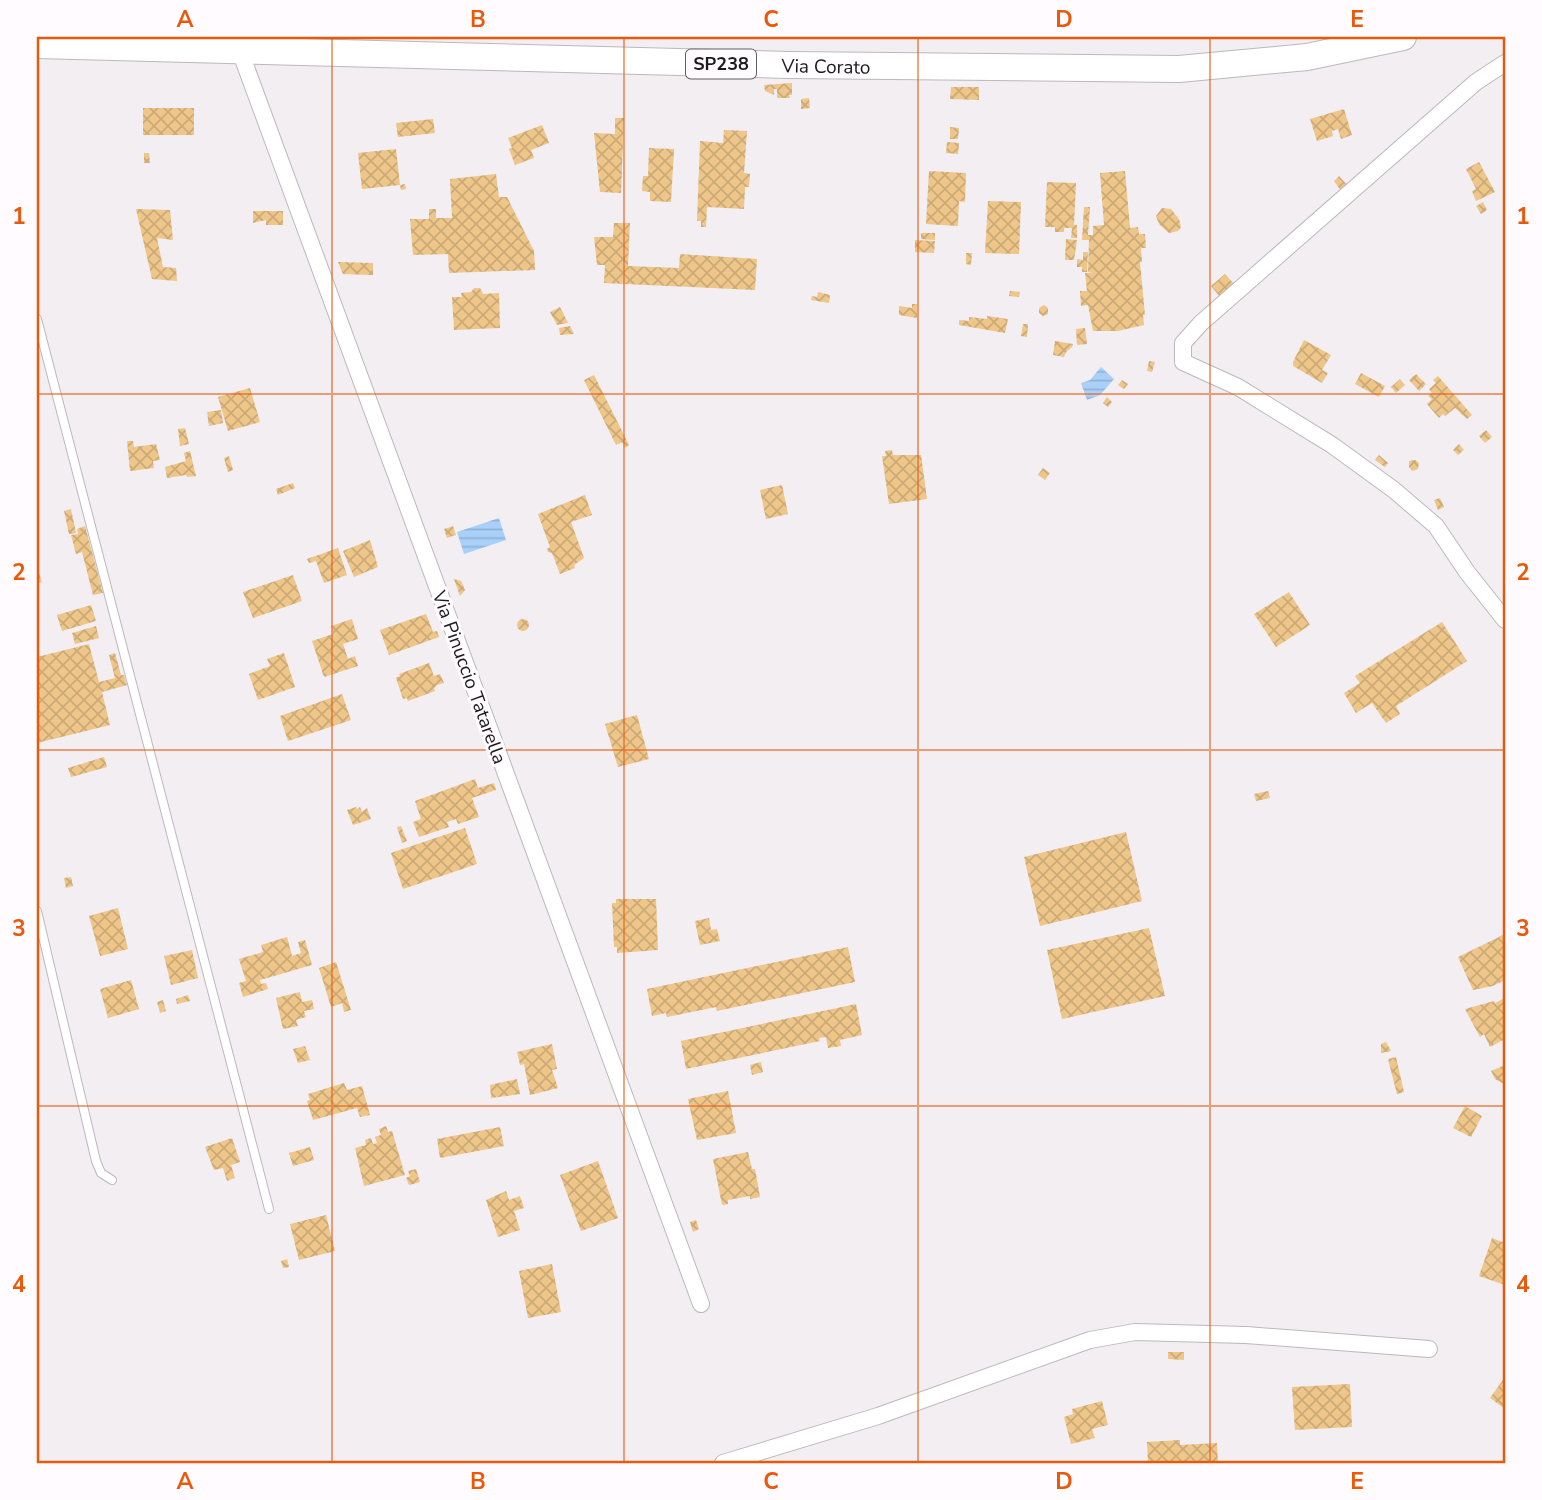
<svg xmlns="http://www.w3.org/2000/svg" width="1542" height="1500" font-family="'Nunito Sans',sans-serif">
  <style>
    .water { fill: url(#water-rules) }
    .building { fill: url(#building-cross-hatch) }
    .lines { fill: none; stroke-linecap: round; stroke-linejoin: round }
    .service-casing { stroke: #bcb8bb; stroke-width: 10 }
    .minor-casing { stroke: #bcb8bb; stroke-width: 18 }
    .primary-casing { stroke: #bcb8bb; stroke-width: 28 }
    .service { stroke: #fff; stroke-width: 8 }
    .minor { stroke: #fff; stroke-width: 16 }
    .primary { stroke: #fff; stroke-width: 26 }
    .grid { fill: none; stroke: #e8590c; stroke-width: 2; stroke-opacity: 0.55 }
    .labels { text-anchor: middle; stroke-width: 6; stroke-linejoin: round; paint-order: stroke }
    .shield { fill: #fffbfe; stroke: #605e60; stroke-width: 2 }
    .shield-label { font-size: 18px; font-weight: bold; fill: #1c1b1c }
    .street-label { font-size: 19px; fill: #1c1b1c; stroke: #fffbfe }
    .neatline { fill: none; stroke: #e8590c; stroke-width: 2.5 }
    .grid-label { font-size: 23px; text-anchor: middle; font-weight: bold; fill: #e8590c }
  </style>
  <defs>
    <pattern id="water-rules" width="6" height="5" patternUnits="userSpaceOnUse" patternTransform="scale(1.75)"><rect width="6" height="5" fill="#a9d0f9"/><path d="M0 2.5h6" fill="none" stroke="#91b2d5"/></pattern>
    <pattern id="building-cross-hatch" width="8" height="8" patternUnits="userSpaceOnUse" patternTransform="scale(1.75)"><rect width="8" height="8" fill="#efc68a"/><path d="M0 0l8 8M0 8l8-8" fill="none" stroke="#ccaa76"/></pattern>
  </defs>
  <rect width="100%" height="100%" fill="#f2eef1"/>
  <path class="water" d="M1101 367 1114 379 1100 395 1087 400 1081 383 1090 380Z
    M499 518 506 540 464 554 457 532Z"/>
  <path class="building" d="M792 83V95H789L790 98H777V89H774V95L765 91 764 85Z
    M951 87H979V100L950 99Z
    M809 98 810 108 801 109V99Z
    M143 108H194V135H143Z
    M1344 109 1352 135 1341 139 1338 129 1332 131 1333 136 1317 141 1310 119Z
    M615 118H624L621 193 600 192 594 133 615 134Z
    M433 119 435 133 398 137 396 123Z
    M542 125 549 143 531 150 534 158 515 165 509 149 512 148 508 138Z
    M950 127 959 128 958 139H950Z
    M724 130 747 131 744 173 750 174 749 187H745L744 209 707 207 706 227H701V221H697L700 141 723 143Z
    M947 142 959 143 958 154 946 153Z
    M649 148 674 149 671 202 650 201V192L642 191 643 176H648Z
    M396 149 400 185 405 184 406 189 401 190 400 185 362 189 358 153Z
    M144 153H149L150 163H144Z
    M1479 162 1495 192 1476 201 1472 191 1476 189 1466 169Z
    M929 171 966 173 965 202 959 201 958 226 926 224Z
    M1125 171 1130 228 1138 227 1139 234H1145L1146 248H1141L1142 262H1140L1145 315H1143L1144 325 1118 331H1093L1088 305 1081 306 1080 291H1087L1085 273H1093L1088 272 1089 240H1082L1084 207H1090L1088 235H1093V226L1104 225 1100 173Z
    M496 174 499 197H507L534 251 535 270 449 273 448 254 413 255 410 219H429V209H436V218H452L450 179Z
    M1339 176 1348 186 1341 191 1334 181Z
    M1047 182 1076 183 1074 225H1077V238H1071L1072 228H1064V232H1055V227H1045Z
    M988 201 1021 202 1019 254 985 253Z
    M1483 202 1487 210 1481 214 1476 206Z
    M1162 208 1171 209 1179 219 1181 227 1178 231 1169 233 1159 224 1156 216Z
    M136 209 170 210 173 240 157 238 163 267 176 268 177 281 152 279Z
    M253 211H283V225H266V220L253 223Z
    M614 223H630L628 266 679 268 680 254 757 259 755 290 604 283 605 265H597L594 237H613Z
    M921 233H935V240L921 239Z
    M1066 239 1077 240 1074 260H1065Z
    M915 240 935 241 934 253 915 252Z
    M1083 252H1088L1087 272H1082V267H1077V259L1083 260Z
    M966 253H972L971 265 966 264Z
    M338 262 373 263V275L343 274Z
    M1225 274 1234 284 1220 297 1211 286Z
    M474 288H480L483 294 499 293 500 328 454 330 452 297H462L461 293 471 292Z
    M1010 291 1020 292 1019 297 1009 296Z
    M818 292 830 295 829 303 811 300 812 296 817 297Z
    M912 304H917V318L899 315V306L912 308Z
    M1044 305 1048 308V314L1043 316 1039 313V308Z
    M560 307 568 323 557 325 550 312Z
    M987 316 1008 319 1005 333 959 325V320L969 321V317L987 319Z
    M1023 324H1028L1027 337 1021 336Z
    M570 326 574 334 560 335 559 328Z
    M1085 328 1087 344 1077 345 1076 329Z
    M1304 340 1331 355 1322 370 1328 373 1322 383 1293 366V362Z
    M1055 341 1073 344 1072 347 1066 352 1064 357 1053 355Z
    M1149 361 1155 362 1152 372 1147 371Z
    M1361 373 1385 386 1379 397 1355 384Z
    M1416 374 1426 384 1419 391 1409 380Z
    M594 375 629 445 625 448 622 442 616 445 584 380Z
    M1438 376 1472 415 1467 419 1455 408 1445 416 1443 414 1439 418 1427 404 1432 399 1428 396 1432 393 1429 389 1436 383 1433 380Z
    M1400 379 1405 385 1396 393 1391 387Z
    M1122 380 1128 384 1124 389 1118 385Z
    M250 388 260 422 228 431 218 397Z
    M1107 397 1112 402 1108 407 1103 403Z
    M221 410 223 423 209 426 207 412Z
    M185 428 189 444 180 446 178 429Z
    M1486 430 1492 437 1485 443 1479 436Z
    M127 441H133L134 447 156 444 160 460 153 461 154 468 130 471Z
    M1459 444 1464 450 1458 455 1453 450Z
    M892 450 893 455H921L927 499 889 504 882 456H886L885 451Z
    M190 451 196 476 187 477 186 475 167 478 165 467 186 461 184 453Z
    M1379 455 1388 463 1385 467 1375 460Z
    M229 456 233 470 228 472 224 458Z
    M1415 460 1419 463 1418 469 1412 471 1409 467V461Z
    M1043 468 1050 473 1045 480 1038 475Z
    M293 483 295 488 278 495 276 489Z
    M782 485 788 514 766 519 760 490Z
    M585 495 592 515 571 522 584 558 574 565 575 568 560 574 552 553 548 552 547 549 550 547 538 514Z
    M1440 498 1444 507 1438 510 1434 500Z
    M71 509 76 533 69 534 64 511Z
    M85 526 103 593 93 595 82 552 76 554 71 535 78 534 77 529Z
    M453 526 456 535 447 538 444 529Z
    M370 540 378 567 354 577 343 551Z
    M338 548 347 575 324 583 316 561 309 563 307 559Z
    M37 566 42 582 37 584Z
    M293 575 302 601 253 618 243 592Z
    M454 579 461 581 465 590 460 596Z
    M1289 592 1310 625 1276 647 1254 614Z
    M91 605 96 621 62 631 57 615Z
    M426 614 433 632 437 631 439 637 389 655 380 630Z
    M352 619 358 639 343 644 348 659 355 656 358 666 324 677 312 641 333 634 331 626Z
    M517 625a6 6 0 1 1 12 0a6 6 0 1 1-12 0Z
    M1442 622 1467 661 1396 706 1400 714 1386 723 1372 703 1356 713 1344 693 1360 683 1355 676Z
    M96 626 99 638 75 644 72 633Z
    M89 644 99 682 115 678 109 655 115 653 121 675H124L127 685 102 692 110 725 37 743V657Z
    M284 653 295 687 258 700 249 674 270 666 267 659Z
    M429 663 434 676 440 674 444 683 437 685 434 688 435 691 408 701 407 698 403 699 396 678 400 676 399 674Z
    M342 694 351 720 288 741 280 716Z
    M637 715 649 759 618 767 605 724Z
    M104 757 107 767 71 777 68 768Z
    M475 779 478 788 494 783 496 790 472 798 479 817 458 824 456 819 447 822 449 827 419 837 413 822 421 819 415 801Z
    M1268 791 1270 798 1256 801 1254 794Z
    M356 807 357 809 360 807 362 812 367 808 371 819 353 825 347 810Z
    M401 826 407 841 402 843 397 827Z
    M465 828 477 864 403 889 391 853Z
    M1126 832 1142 901 1040 926 1024 857Z
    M71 877 73 886 66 888 64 878Z
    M616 899H656L658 950 617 953V947H614L612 903H616Z
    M118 908 128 949 100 956 89 916Z
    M709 918 711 930 717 929 720 941 700 945 695 921Z
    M1149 928 1165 996 1062 1019 1047 950Z
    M1505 934V980L1493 986 1473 990 1458 957Z
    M287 937 292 956 301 953 298 942 305 940 312 965 260 980 261 984 266 983 268 989 243 997 239 983 246 981 239 959 263 952 261 945Z
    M848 947 855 982 717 1011 716 1007 667 1017 666 1013 652 1016 647 989Z
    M192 950 198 978 171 985 164 956Z
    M336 962 351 1010 344 1012 342 1003 331 1007 319 968Z
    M131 980 139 1009 108 1018 100 989Z
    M300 992 302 1002 312 1000 314 1009 304 1011 306 1017 296 1020 298 1026 283 1029 276 998Z
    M188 995 190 1001 177 1004 176 999Z
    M1505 998V1039L1490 1047 1484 1034 1480 1037 1465 1009 1494 1001 1495 1003Z
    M163 1000 166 1011 160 1013 157 1002Z
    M856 1004 862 1035 840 1040 841 1046 828 1048 826 1037 819 1038 820 1041 686 1069 681 1041Z
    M1386 1042 1391 1051 1381 1053V1044Z
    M552 1044 557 1069 552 1070 558 1088 530 1095 524 1064 520 1065 517 1052Z
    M305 1046 310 1060 298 1063 293 1049Z
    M1396 1057 1404 1092 1397 1094 1388 1059Z
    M761 1062 763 1072 752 1075 750 1065Z
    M1505 1065V1082L1504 1084 1495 1079 1491 1071Z
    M517 1079 520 1094 491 1098 490 1085Z
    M344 1083 347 1090 362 1086 370 1115 360 1117 357 1108 313 1120 307 1101 310 1100 308 1094Z
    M728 1091 736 1133 697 1140 688 1099Z
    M1465 1106 1482 1116 1471 1137 1453 1128Z
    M386 1126 388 1132 392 1131 405 1175 364 1186 355 1148 366 1145 365 1140 371 1138 373 1144 377 1143 375 1137 381 1135 379 1129Z
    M500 1127 504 1146 440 1158 437 1139Z
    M232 1138 240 1162 231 1165 235 1178 227 1181 223 1168 214 1170 205 1147Z
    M310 1147 314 1160 293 1166 289 1153Z
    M748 1152 752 1169H755L760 1197 750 1199V1196L728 1200V1204L722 1205 713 1159Z
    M598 1161 618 1218 581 1231 560 1175Z
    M416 1169 420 1182 409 1185 406 1178 410 1176 408 1171Z
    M506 1191 509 1200 520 1196 524 1208 514 1211 520 1230 498 1237 486 1200Z
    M326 1215 335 1251 299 1260 290 1224Z
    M696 1220 699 1229 693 1232 690 1222Z
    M1492 1238 1505 1243V1285L1479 1276Z
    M287 1259 289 1267 283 1268 281 1261Z
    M552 1264 561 1312 528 1318 519 1271Z
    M1168 1352H1184V1360L1168 1359Z
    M1505 1377V1409L1490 1398Z
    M1350 1384 1352 1427 1295 1430 1292 1387Z
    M1102 1401 1108 1425 1092 1429 1095 1438 1071 1444 1064 1417 1073 1414 1072 1409Z
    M1180 1440V1445L1217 1443 1218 1463H1148L1147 1442Z"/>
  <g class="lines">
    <g class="service-casing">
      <path id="service" d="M37 319 269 1209
        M37 911 96 1161 101 1173 112 1180"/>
    </g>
    <g class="minor-casing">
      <path id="minor" d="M240 51 701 1304
        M1505 63 1476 82 1201 323 1183 343V362L1238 387 1332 445 1394 490 1436 526 1467 572 1505 620
        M723 1463 878 1416 1090 1340 1135 1332 1246 1335 1429 1349"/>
    </g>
    <g class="primary-casing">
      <path id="primary" d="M37 45 789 65 1179 69 1307 57 1403 37"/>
    </g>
    <use href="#service" class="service"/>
    <use href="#minor" class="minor"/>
    <use href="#primary" class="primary"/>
  </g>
  <path class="grid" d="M332 37V1463M624 37V1463M918 37V1463M1210 37V1463M37 394H1505M37 750H1505M37 1106H1505"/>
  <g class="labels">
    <rect class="shield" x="686" y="49.5" width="70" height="29" rx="5"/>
    <g class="shield-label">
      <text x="721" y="70">SP238</text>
    </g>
    <g class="street-label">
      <text transform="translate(826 66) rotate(1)" y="7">Via Corato</text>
      <text transform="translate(470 677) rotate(70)" y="7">Via Pinuccio Tatarella</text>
    </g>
  </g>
  <rect width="1542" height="1500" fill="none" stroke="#fffbfe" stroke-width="77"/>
  <rect x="38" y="38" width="1466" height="1424" class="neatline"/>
  <g class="grid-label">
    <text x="185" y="27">A</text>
    <text x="478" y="27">B</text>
    <text x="771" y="27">C</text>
    <text x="1064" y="27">D</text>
    <text x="1357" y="27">E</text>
    <text x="19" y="224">1</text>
    <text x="1523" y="224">1</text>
    <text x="19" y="580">2</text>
    <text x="1523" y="580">2</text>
    <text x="19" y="936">3</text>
    <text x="1523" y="936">3</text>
    <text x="19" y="1292">4</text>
    <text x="1523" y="1292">4</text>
    <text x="185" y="1489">A</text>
    <text x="478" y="1489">B</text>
    <text x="771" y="1489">C</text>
    <text x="1064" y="1489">D</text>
    <text x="1357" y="1489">E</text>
  </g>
</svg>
